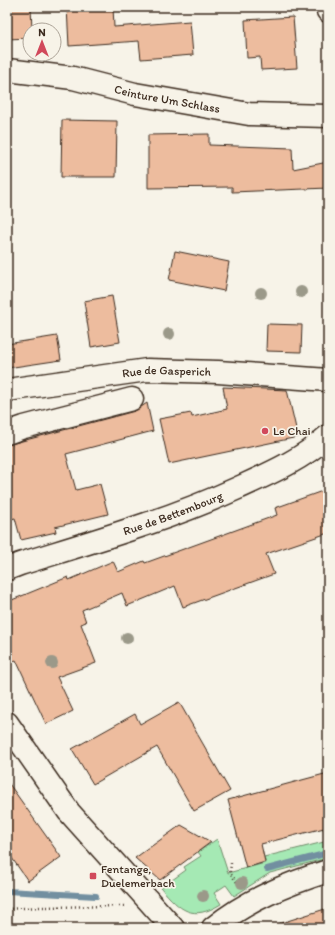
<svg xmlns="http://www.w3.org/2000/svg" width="335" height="935" font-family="Itim,sans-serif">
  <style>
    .green { fill: #a5e9b4; stroke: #708a69 }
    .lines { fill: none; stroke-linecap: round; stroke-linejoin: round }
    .stream { stroke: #728fa0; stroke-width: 6 }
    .building { fill: #edbc9e; stroke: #3b2a1e }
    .street-casing { stroke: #3b2a1e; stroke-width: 25 }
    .secondary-casing { stroke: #3b2a1e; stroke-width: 25 }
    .path { stroke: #3b2a1e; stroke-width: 2.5; stroke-dasharray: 1 3; stroke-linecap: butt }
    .street { stroke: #f7f3e8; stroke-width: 22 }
    .secondary { stroke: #f7f3e8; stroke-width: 22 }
    .tree { fill: #9b9989 }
    .poi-dot { fill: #d1495b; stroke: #f7f3e8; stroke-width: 1.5 }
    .labels { text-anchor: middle; stroke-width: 3.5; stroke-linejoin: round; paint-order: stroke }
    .street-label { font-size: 12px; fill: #3b2a1e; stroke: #f7f3e8 }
    .poi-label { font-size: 12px; fill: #3b2a1e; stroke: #f7f3e8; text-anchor: start }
  </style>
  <rect width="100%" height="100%" fill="#f7f3e8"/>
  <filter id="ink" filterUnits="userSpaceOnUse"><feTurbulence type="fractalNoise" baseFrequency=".025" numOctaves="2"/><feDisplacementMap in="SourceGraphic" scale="8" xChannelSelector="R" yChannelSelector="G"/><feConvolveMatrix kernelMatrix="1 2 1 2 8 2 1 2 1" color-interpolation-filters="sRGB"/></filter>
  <g filter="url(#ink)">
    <path class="green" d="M217 839 228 873 265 863 264 857 328 841V858L270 873 234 896 226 885 214 893 221 904C192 922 180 910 161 888L186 870 184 867 201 856 198 852Z"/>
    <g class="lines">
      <path class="stream" d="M267 869 328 853
        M7 891 96 896"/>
    </g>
    <path class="building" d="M7 7H31L32 30H30V38L7 39Z
      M67 7H113L114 27 190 21 193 55 141 59 139 41 69 46Z
      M293 17 297 68 261 70 260 57 247 58 245 20Z
      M62 120 117 121 116 177H61Z
      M209 134V145L292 148 293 169 328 162V188L232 192V187L148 188V135Z
      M175 251 229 262 224 291 169 280Z
      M112 296 120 342 91 347 84 301Z
      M267 324 302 325 301 352 266 351Z
      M57 336 61 360 7 368V344Z
      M223 387 287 390 298 437 169 464 159 419 191 413 192 417 227 409Z
      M147 403 153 431 66 454 76 490 100 484 108 514 55 527 56 532 21 540 15 518 7 520V445L135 411Z
      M328 489V533L266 554 274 574 183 607 175 586 127 606 122 593 82 610 86 622 81 624 96 663 57 677 73 711 46 724 16 660 7 664V602L68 577 69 580 113 561 118 572 144 561 145 563 277 515 275 508Z
      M179 702 230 791 194 811 157 747 93 784 72 749 135 714 140 724Z
      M328 773V827L261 844 265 862 246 868 228 800Z
      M7 781 61 857 28 881 7 851Z
      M181 825 211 842 160 880 135 858Z
      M328 908V928H278V924Z"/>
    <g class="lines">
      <g class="street-casing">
        <g id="street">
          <path d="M328 7V11"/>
          <path id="s1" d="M7 70 73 78 135 94 249 114 328 116"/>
          <path d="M7 433 24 427 132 399"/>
          <path d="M213 928C247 900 287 884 328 871"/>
        </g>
      </g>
      <g class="secondary-casing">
        <g id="secondary">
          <path id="s2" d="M7 390 147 370 218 372 328 380"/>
          <path id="s3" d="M7 569 20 564C94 541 168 520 238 488 271 473 301 460 328 436"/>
          <path d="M7 723 69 812 173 928"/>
        </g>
      </g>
      <path class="path" d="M324 829 328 845
        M231 863 230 873 239 885
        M7 909 40 907 124 906"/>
      <use href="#street" class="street"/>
      <use href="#secondary" class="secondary"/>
    </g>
    <g class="tree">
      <circle cx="301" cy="292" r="6"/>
      <circle cx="261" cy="293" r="6"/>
      <circle cx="169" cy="334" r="6"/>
      <circle cx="127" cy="638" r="6"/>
      <circle cx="52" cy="663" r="6"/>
      <circle cx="242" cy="883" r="6"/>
      <circle cx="203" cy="896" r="6"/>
    </g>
  </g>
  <g class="poi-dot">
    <circle cx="265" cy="431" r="4"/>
    <rect x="89" y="872" width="8" height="8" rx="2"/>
  </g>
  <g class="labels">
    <g class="street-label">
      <text dy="4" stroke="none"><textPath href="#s1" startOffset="163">Ceinture Um Schlass</textPath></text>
      <text dy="4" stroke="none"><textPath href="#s2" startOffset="161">Rue de Gasperich</textPath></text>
      <text dy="4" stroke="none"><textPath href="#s3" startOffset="175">Rue de Bettembourg</textPath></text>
    </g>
    <g class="poi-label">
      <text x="273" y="435">Le Chai</text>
      <text x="101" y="873">Fentange,<tspan x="101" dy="14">Duelemerbach</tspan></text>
    </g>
  </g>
  <rect width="335" height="935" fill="none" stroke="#f7f3e8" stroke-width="24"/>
  <rect x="12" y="12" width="311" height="911" fill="none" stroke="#3b2a1e" stroke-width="1.5" filter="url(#ink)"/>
  <g transform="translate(42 42)"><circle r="19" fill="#f7f3e8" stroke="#aca397"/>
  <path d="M0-3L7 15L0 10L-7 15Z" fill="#d1495b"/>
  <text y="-6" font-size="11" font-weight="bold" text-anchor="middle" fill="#3b2a1e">N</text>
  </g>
</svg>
